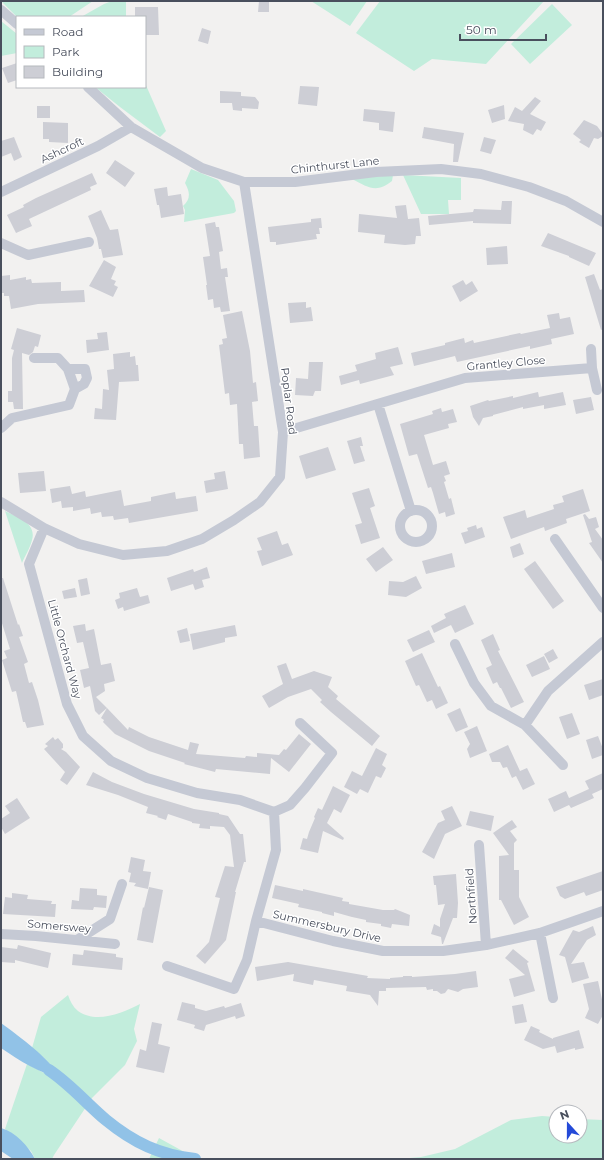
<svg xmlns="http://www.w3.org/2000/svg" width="604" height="1160" font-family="Montserrat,sans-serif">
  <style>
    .green { fill: #c2eddc }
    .water { fill: #91c2e7 }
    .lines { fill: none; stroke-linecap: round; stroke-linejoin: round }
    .canal { stroke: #91c2e7; stroke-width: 12 }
    .building { fill: #cdced5 }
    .minor { stroke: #c5c9d4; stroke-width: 10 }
    .labels { text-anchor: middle; stroke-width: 3; stroke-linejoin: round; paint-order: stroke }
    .street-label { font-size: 11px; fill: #494f5d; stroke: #fff }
  </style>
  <rect width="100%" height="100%" fill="#f2f1f0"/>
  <path class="green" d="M1 1H93L69 17H17Z
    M112 1H126V17H81L104 4Z
    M311 1H367L350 26Z
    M380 1H544L486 64 432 59 414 71 356 33Z
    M552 4 572 25 530 64 511 44Z
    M1 21 17 34V53L1 56Z
    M145 83 166 131 160 137 120 107 95 87H145Z
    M191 169 218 180 234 201 236 211 234 213 184 222 185 210 183 206C191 199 190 192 185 183Z
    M393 175 392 181C376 194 368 187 352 179Z
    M403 175 461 178V200H448L449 214H421Z
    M5 511C17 517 37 523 32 540 30 548 25 556 22 563Z
    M68 995C70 1001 73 1007 78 1011 96 1024 123 1013 140 1004L134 1029 137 1041 125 1065 92 1098 54 1155 52 1159H35L31 1151 5 1129 27 1064 48 1075 61 1077 44 1058 32 1048 41 1017Z
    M542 1116 556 1117V1136H580V1119L603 1120V1159H398L421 1157 455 1149 511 1120Z
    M159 1138 197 1159H149Z"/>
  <path class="water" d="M1 1023C20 1037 49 1058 61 1078 39 1073 20 1061 1 1048Z
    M1 1128C16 1132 28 1146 35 1159H13L1 1151Z"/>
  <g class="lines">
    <path class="canal" d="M49 1070C70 1084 87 1104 106 1120 134 1143 160 1155 195 1159"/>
  </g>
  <path class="building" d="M259 1H269V12H258Z
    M135 7H158L159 35H145V17H135Z
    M202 28 211 31 208 44 198 41Z
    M17 63V80L8 83 2 68Z
    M300 86 319 87 317 106 298 104Z
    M220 91 241 92V96L255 97 259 102 258 109 242 108V111L233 110 232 103H220Z
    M535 97 541 101 530 114 546 122 541 131 537 129 533 135 523 130 524 124 508 121 515 107 522 111Z
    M504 105 505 119 492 123 488 110Z
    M37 106H50V118H37Z
    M364 109 395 112 393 132 379 130V123L363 121Z
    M584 120 597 126 603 134V136L598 139 594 138 589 148 579 142 581 140 573 134Z
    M43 122 68 123V143L49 142V139H43Z
    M424 127 464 133 458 162H453L454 144 422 138Z
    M14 137 22 157 14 161 11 153 1 157V141Z
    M484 137 496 140 491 154 480 151Z
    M115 160 135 173 125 187 106 173Z
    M92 173 97 184 90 187 91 190 29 219 32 226 16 233 7 215 24 207 23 205 36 198Z
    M167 187 168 196 181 194 184 214 161 218 159 205H157L154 189Z
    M502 201H512L511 224 473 223V221L429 225 428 216 473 212 474 209 501 210Z
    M406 205 408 219 419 218 421 236H416L415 244 405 245 384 243 385 235 358 232 359 214 397 218 395 206Z
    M101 210 110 230 118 229 123 255 103 258 101 249H99L97 238 88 216Z
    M321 218 322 228H319L320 234H316L317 239 276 245V242H270L268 227 311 222V219Z
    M215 222 216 227H219L223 251 219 252 221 269 227 268 228 277H225L230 311 221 312 220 307 214 308 213 299 208 300 206 285H207L203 257 210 256 205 224Z
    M548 233 596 253 589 266 569 257V256L541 246Z
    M507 246 508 264 487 265 486 248Z
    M104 260 116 267 111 279 116 281 114 285 118 287 113 297 89 286Z
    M594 274 600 290 603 289V329L601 330 585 277Z
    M10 275V280L26 277V280L31 279 32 283 61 282V291L84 290 85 302 38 304 11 309 9 296H4V293H1V276Z
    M463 280 466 285 472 281 478 291 460 302 452 286Z
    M306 302V308L311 307 313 321 290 323 288 303Z
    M242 311 250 351 253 383 256 382 258 401 252 402 254 426H258L260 457 244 459 243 444H239L237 404 230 405 229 393 225 394 219 345 223 344 222 339 227 338 223 315Z
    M559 313 560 319 570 317 574 334 551 339 552 344 530 349V346L457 362 455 356 414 366 411 353 445 345V343L464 338 465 343 473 340 474 343 520 333 521 334 550 328 547 315Z
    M17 328 41 335 38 347 35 346 33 352 29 355 22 353 23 409H14L13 402H8V391H12V358L14 350 11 349Z
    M107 332 109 350 87 353 86 340 98 339 97 333Z
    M398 347 403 364 390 367 394 375 360 384 359 380 341 385 339 376 357 371 355 365 376 359 375 353Z
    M130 352V357L135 356 136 365H138L139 381 119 382 116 420 94 419 95 408 102 409 103 389 109 390 107 370 114 369 113 354Z
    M309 362H323L321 391H315L313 396 295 395 296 378 308 379Z
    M538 392 539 397 563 392 566 405 544 409V405L523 409V407L493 415V416L483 418 479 426 473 417 470 406 488 400 489 401 513 396V398Z
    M591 397 594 410 576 414 573 400Z
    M441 408 442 412 453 409 457 422 448 424 449 428 424 435 433 465 446 461 450 474 444 476 446 481 444 482 449 499 451 498 455 514 446 517 445 512 439 514 433 493 431 487 428 488 417 454 409 456 400 424 433 414 432 411Z
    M361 437 363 446H360L365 461 354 464 347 441Z
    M328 447 336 470 306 479 299 456Z
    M44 471 46 491 20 493 18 473Z
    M225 471 228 489 206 493 204 481 215 479 214 473Z
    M70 486 72 494 85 491 86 497 121 490 124 506 151 501V497L175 492 176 499 196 496 198 511 129 523 128 518 114 520 113 516 102 517 101 512 91 514 90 508 73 511V507L62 508 61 501 52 503 50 489Z
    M369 488 375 506 370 508 380 538 361 544 355 525 362 523 352 493Z
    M583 489 590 511 566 519 567 523 545 531 544 527 511 539 503 517 525 510 527 518 554 509 553 505 564 502 562 496Z
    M585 514 589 519 596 517 599 527 595 529 603 540V563L589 543 592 542 583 515Z
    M476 525 477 529 482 527 485 537 465 544 461 533 468 531 467 528Z
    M277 531 282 545 288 543 293 555 262 566 257 551 262 550 257 538Z
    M520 543 524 554 513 558 510 547Z
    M383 547 393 560 376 572 366 559Z
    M452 553 455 567 426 574 422 561Z
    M535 561 564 601 553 609 524 569Z
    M207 567 210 578 202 580 204 587 195 590 193 584 171 591 167 578 193 569 194 572Z
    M416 576 422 588 406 597 388 595 389 581 403 582Z
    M1 578H3L18 625 19 624 23 636 19 637 28 662 24 664 29 683 32 682 38 700 44 725 27 728 25 722H23L16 691 12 692 2 660 7 658 4 651 10 649 1 620Z
    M87 578 90 594 81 596 78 580Z
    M75 588 77 597 64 599 62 591Z
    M137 588 140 597 148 595 150 603 124 611 123 607 118 609 115 600 120 598 119 593Z
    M465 605 474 624 455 633 451 625 434 633 431 626 446 618 444 614Z
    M85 624 86 631 94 629 101 665 111 663 115 681 104 684 105 691 96 697 107 708 99 715 95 711 90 686 84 688 80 670 89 668 83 642 77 643 73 626Z
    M235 625 237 636 225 638V642L193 650 190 634Z
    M187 628 190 641 180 643 177 631Z
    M429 630 435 642 413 652 407 640Z
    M493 634 500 650 498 651 524 702 511 708 501 688H500L497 682 493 684 486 668 492 665 481 640Z
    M553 649 558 658 549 663 544 654Z
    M422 653 438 687 440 686 448 703 436 709 432 700 427 702 419 685 416 686 405 661Z
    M544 656 550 669 532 677 526 665Z
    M286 663 292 679 314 671 332 677 328 687 338 696 336 699 380 736 372 746 331 712 320 702 322 700 311 689 288 697 269 708 262 696 283 684 277 666Z
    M603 679V695L589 700 584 685Z
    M107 708 128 730 129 727 149 737 188 750 190 742 199 744 196 754 245 758 246 756 257 757V753L279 755 284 749 286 750 299 734 311 744 289 772 271 758 270 774 216 769 215 772 184 764 185 763 149 751 115 734 103 722 104 720 101 718Z
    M460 708 468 727 456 732 447 714Z
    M572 713 580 734 567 739 559 717Z
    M477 726 487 751 470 758 467 749 470 744 464 732Z
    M598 736 603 749V755L592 759 586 740Z
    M53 737 55 740 58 738 63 744V748L61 749 66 752 80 767 67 785 60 780 65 772 44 749 48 746 45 744Z
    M508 745 520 771 527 768 535 784 523 790 516 776 512 778 507 767 503 768 500 762H492L489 754Z
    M376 748 387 754 382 765 386 768 381 778 376 776 368 793 360 789 357 794 344 787 352 771 362 776Z
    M93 772 112 782 144 794 194 809 219 813V814L228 816 240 834H243L246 862H244L235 892H236L226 940 205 964 196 956 209 942 220 898 215 897 225 866 234 867 230 835 224 827 210 826V829L199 828 200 824 192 823V822L168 814 166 820 157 817 158 816 146 813 148 807 118 795 86 785Z
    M603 773V789L592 794 594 798 571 808 569 805 554 812 548 799 566 791 569 798 589 789 585 781Z
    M333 786 350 795 341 813 334 809 327 823 344 838 343 840 323 831 318 853 300 849 303 838 307 839 309 832 315 818 314 817 318 808 322 810Z
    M17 798 30 818 5 834 1 827V819L10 813 5 806Z
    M452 806 462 826 445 834 434 859 422 852 438 823 445 820 441 811Z
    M470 811 494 816 491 831 466 825Z
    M512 820 517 827 510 831 517 840 514 843V870H519V897L529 917 514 925 501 900H499V856L509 855 493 833Z
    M131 857 145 860 143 871 151 872 148 889 134 886 136 883 129 882 131 873 128 872Z
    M603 871V890L586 896 584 892 565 899 560 896 556 887Z
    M456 874 458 903 457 918H453L443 944H442L441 937 431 934 434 924 440 927V919L445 904 438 905 436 885H434L433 876Z
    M275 885 303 891V889L343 898 342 901 349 902V904L383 910H394L395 909 410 915 409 926 392 924 391 928 381 926V924L366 922V920L352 917 334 912V916L322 913V912L298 907 299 904 272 898Z
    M149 887 163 890 153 943 137 940 143 907 144 908Z
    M80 888 97 889V895L107 896 106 908 94 907 93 910 71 909 72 900 79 901Z
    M12 893 28 895 27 899 52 901 51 904H56L55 917 3 914 5 897 12 898Z
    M593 926 596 935 587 940 571 964 584 962 589 978 572 983 565 957 559 955 573 930 579 932Z
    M18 945 51 953 48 968 15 960V963L1 962V947L17 949Z
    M513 949 529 962 527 963 535 991 514 997 509 979 525 975 505 958Z
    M84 950 116 954V957L123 958 122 970 72 965 73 954 83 955Z
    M288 962 368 976 367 978 390 979V978L403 977V976H412V977L455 974 476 971 478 987 463 989 458 992 448 989 445 993 441 994 437 991H433V989L427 990 426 987 386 988V991H379L378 1006 370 995 346 991 347 986 314 980 313 985 293 981 294 974 257 981 255 967Z
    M598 981 603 1004V1015L598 1024 585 1018 589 1009 583 984Z
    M182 1002 195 1005V1008L206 1011 224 1006 225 1008 241 1003 245 1016 236 1019 235 1016 206 1025 204 1031 194 1028 195 1025 177 1020Z
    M523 1004 527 1022 515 1024 512 1006Z
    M152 1022 162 1024 158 1044 170 1047 164 1073 136 1067 140 1049 146 1051Z
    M531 1026 540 1030 539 1032 553 1039V1038L579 1030 584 1048 575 1050V1048L557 1053 555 1046 543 1049 524 1040Z"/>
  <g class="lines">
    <path class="minor" d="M1 10 17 24
      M88 87 131 127 202 168 244 182H295L376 172 441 169 481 174 529 187 566 201 603 222
      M1 192 98 146 131 127
      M1 243 28 255 89 242
      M591 349 592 368 597 390
      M34 358H58L68 369
      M378 404 411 511
      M1 428 12 418 69 405 75 389 84 384 87 378 85 369H68L75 389
      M283 432 465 378 592 368
      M1 502 44 528 79 544 123 555 167 551 202 539 234 520 260 502 280 477 283 432 244 182
      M400 526a16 16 0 1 1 32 0a16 16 0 1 1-32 0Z
      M44 528 29 564 67 704 83 736 111 761 147 778 197 793 240 800 274 812
      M555 539 603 608
      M455 644 474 683 491 706 525 725 563 765
      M525 725 548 691 603 642
      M274 812 276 850 256 921 333 941 383 951H443L486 945 540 933 603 911
      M274 812 290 805 305 788 332 753 300 723
      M479 845 486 945
      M540 933 553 998
      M1 934 36 936 115 944
      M77 940 110 919 122 884
      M167 966 234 989 247 960 256 921"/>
  </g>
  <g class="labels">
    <g class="street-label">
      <text transform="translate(62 150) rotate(-25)" y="4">Ashcroft</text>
      <text transform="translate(335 165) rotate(-6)" y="4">Chinthurst Lane</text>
      <text transform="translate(506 363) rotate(-5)" y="4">Grantley Close</text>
      <text transform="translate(289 401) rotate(83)" y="4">Poplar Road</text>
      <text transform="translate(65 649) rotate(75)" y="4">Little Orchard Way</text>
      <text transform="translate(471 896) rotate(-94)" y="4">Northfield</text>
      <text transform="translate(59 926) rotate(5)" y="4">Somerswey</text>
      <text transform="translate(327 926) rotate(13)" y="4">Summersbury Drive</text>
    </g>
  </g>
  <rect width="604" height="1160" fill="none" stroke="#494f5d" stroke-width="4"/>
  <rect x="16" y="16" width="130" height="72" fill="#ffffff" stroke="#b6b9be"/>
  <rect x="24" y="29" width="20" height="6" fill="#c5c9d4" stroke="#b6b9be"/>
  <text x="52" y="36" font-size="12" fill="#494f5d">Road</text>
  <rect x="24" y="46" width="20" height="12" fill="#c2eddc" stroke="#b6b9be"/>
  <text x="52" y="56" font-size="12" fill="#494f5d">Park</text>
  <rect x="24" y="66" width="20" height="12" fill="#cdced5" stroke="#b6b9be"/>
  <text x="52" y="76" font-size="12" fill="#494f5d">Building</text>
  <g transform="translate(568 1124) rotate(339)"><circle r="19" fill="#ffffff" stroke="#b6b9be"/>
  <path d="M0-3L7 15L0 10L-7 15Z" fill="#244ad8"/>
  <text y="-6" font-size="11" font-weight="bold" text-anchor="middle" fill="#494f5d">N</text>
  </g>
  <path d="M460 34v6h86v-6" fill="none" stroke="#494f5d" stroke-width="2"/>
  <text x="466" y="34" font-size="12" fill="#494f5d" stroke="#ffffff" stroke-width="3" paint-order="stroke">50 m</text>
</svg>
